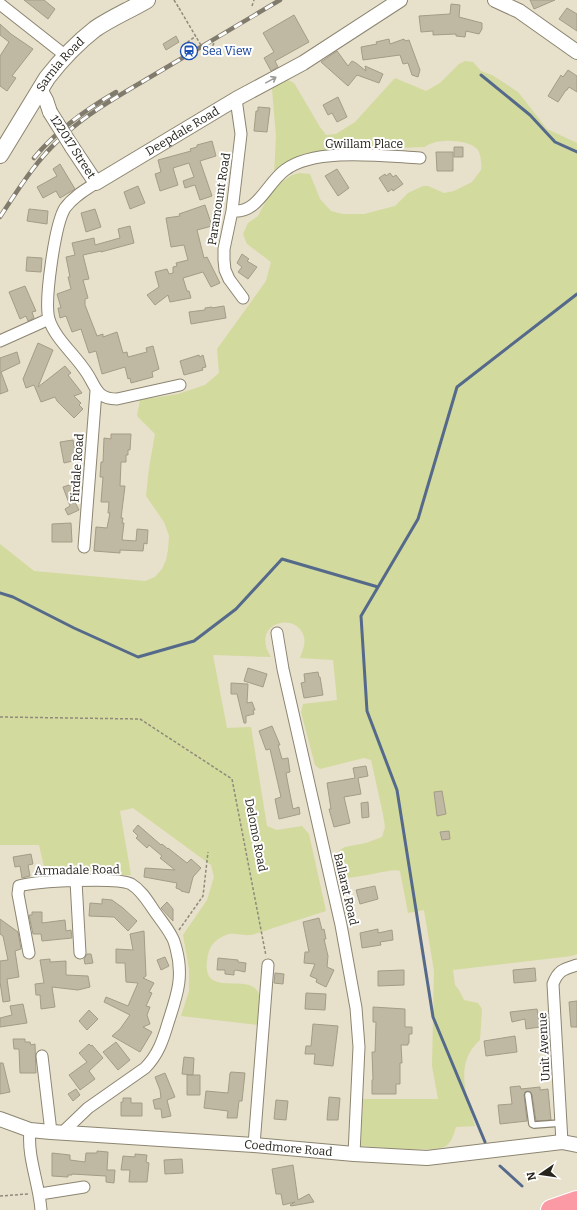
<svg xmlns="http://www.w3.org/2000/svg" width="577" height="1210" font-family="Bitter,serif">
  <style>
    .green { fill: #d2da9e }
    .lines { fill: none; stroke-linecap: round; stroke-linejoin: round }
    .stream { stroke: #55698b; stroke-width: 3 }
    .building { fill: #bfb8a2; stroke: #a39c87 }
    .service-casing { stroke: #8c8571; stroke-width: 8 }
    .minor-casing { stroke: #8c8571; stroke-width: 13 }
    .tertiary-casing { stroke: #8c8571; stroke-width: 16 }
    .secondary-casing { stroke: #8c8571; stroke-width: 18 }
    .motorway-casing { stroke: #fff; stroke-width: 22 }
    .path { stroke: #8f8a7a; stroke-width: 1.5; stroke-dasharray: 3 2; stroke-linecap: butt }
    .service { stroke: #fff; stroke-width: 5.5 }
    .minor { stroke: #fff; stroke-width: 11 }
    .tertiary { stroke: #fff; stroke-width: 14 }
    .secondary { stroke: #fff; stroke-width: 16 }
    .motorway { stroke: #fb9aa4; stroke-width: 20 }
    .rail-casing { stroke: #807b6d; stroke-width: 4.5 }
    .rail { stroke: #fff; stroke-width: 3; stroke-dasharray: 9; stroke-linecap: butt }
    .tertiary-bridge-casing { stroke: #8c8571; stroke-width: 16; stroke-linecap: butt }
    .path-bridge { stroke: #8f8a7a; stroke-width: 1.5; stroke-dasharray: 3 2; stroke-linecap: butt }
    .tertiary-bridge { stroke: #fff; stroke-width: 14 }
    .oneway { stroke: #9e9c99 }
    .labels { text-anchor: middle; stroke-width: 4; stroke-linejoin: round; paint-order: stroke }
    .transit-label { font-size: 12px; fill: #164399; stroke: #fff; text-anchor: start }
    .street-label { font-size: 12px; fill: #27241c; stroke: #fff }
  </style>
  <rect width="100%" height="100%" fill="#e7e0ca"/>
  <path class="green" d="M465 61 473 62 481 71 492 75 518 92 547 129 577 143V954L572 956 453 970 455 985 459 990 464 1000 478 1003 482 1009 480 1040C453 1064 467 1096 475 1126L456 1127C454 1134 452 1141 446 1146 435 1153 377 1147 361 1146L363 1099H438L432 1066 434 971 424 910 408 913 400 871C392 867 358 880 342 877L340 875 338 863V856L340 850 345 847 366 843 382 837 385 827 383 814 371 760 364 758 320 769 315 765 301 712 303 704 337 700 333 660 300 658C302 652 306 644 304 637 297 610 249 623 271 657L213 655 227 728 251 727 267 826 277 830 302 826 309 834 326 911C308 917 291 922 273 928 266 930 258 934 250 935 242 936 233 932 226 935 218 938 212 943 209 951 195 1003 247 971 258 992 263 1003 260 1014 259 1025L181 1016 189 991V969L183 935 207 900 214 877 211 865 133 808 120 811 131 875H46L39 845H0V544L34 571 145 581 155 577 162 569 166 560 168 550 169 536 164 522 146 496 149 468 155 434 137 416 140 400 178 394 205 385 219 373 217 349 266 281 271 262 247 244 243 234 248 223 258 216 273 188 292 175 300 173 310 174 320 199 331 211 343 214H364L395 206 408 193 423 186H428L444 193 454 191 472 182 481 170C482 165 481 153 477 149 468 139 435 138 425 147L337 150 315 152 301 156 274 175 276 136 272 89C278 79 284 77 294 83L320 127 326 135 336 134 355 122 395 78 426 91 440 83 459 64Z"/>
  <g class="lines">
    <path class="stream" d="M481 75 530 115 555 142 577 152
      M0 593 13 597 74 628 138 657 194 641 236 609 282 559 378 587
      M485 1142 433 1017 397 790 367 711 361 616 418 519 457 387 577 294
      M500 1166 522 1186"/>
  </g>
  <path class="building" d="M24 0H44L55 9 48 19Z
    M530 0H555L534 9Z
    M451 4 460 5 459 17 482 23V29L479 34 466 31 465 37 456 36V34L433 35V31L421 32 419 16 450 14Z
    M567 8 577 14V31L559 19Z
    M294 15 309 42 275 61 278 67 271 71 264 58 274 52 263 33Z
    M0 24 11 34 33 49 12 76 16 78 7 91 0 86V56L9 42 0 35Z
    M176 36 179 42 166 50 163 44Z
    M389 39 390 44 404 39 405 41 409 40 420 70 418 77 412 75 408 63 403 64 400 55 363 60 361 47 377 44 376 42Z
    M337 51 348 66 352 61 356 63 366 71 365 66 383 74 379 83 357 75 348 86 321 62Z
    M568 70 577 76V92L569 87 567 90H566L558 102 548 96 561 75 563 77Z
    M338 97 347 117 337 122 332 113 328 115 323 105Z
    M258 107 270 108 267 132 254 131 256 111H258Z
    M212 141 216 156 200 161 212 196 200 200 195 185 185 188 183 181 194 177 189 163 173 168 178 185 160 191 155 174 161 172 158 160 191 151 190 149 197 147V145Z
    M454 147H463V157H454Z
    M436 152H453V171H437Z
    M60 164 75 189 60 198 56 191 43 198 37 187 57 176 53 169Z
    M337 169 349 188 338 196 325 176Z
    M390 173 393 177 396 175 403 184 393 191 392 189 388 192 379 178 385 174 386 176Z
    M138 186 145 203 130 209 124 192Z
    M205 205 212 226 197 230 204 258 207 257 220 283 211 287 203 272 183 278 187 291H189L191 298 170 302 168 295 155 305 147 295 159 287 155 272 167 269 169 274 173 273V267L177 266 176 263 188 260 184 245 171 247 166 218 180 216 179 214Z
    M29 209 48 211 47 224 27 221Z
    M95 209 101 227 86 232 81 213Z
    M130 226 134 243 101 252V251L83 255 89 279 83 280 88 298 85 299V305L97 336 103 334V337L117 332 123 353 127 352 128 357 147 352 146 348 153 346 159 369 152 372 153 377 131 383 130 378 128 379 125 367 102 374 96 351 89 353 81 329 72 332 66 316 60 318 58 308H61L57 294 71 289 68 277H70L66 257 75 255 72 243 94 238 95 245 120 238 118 229Z
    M242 254 249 259 247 261 257 267 248 279 238 272 242 267 237 263Z
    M27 257 42 258 41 272 26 271Z
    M25 286 36 311 32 312 34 318 28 321 26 316 20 319 9 292Z
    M224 306 226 318 191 324 189 312 205 310V308L212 307V308Z
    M38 343 53 350 38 387 65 366 71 373 68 375 82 393 74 396 81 403 79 405 83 409 74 418 57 401 55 397 41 402 34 385 26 388 23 379Z
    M17 352 20 363 1 372 8 391 0 394V358Z
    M199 355 200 357 203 355 206 367 202 368 203 370 184 375 180 361Z
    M111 434H131L130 450H128V455H126V462H121L120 486H125L121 518H123L122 523H124L122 540 136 541 137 529 148 530 147 544 144 543 143 551 120 550V553L94 551 96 527 107 528 110 513H108L109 502H101L103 477H100L101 462H103L104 438 111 439Z
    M73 440 77 460 64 463 60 442Z
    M72 484 78 501 75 502 79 510 68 515 65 509 70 506 63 487Z
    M71 523 72 542H52V524Z
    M248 668 267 674 263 687 244 681Z
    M318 672 319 677H320L323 695 304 698 301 683 305 682 304 674Z
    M231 683 248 684 247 703 252 702 255 710H253L254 714 246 716V723H244L237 694H231Z
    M272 726 280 745H278L282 759 288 758 290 772 286 773 288 784 293 809 299 807 300 814 279 819 275 799 281 797 270 749 266 750 259 731Z
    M366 766 368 776 358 778 361 794 344 797 350 823 334 827 329 809H331L327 783 355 778 353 768Z
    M442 791 446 814 437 816 434 792Z
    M368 802 369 817 362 818 361 803Z
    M138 825 161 845 162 844 168 849V848L187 863 191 859 201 868 193 877 189 893 181 891V890L176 888 177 883 144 877 145 868 175 870 160 858 162 856 149 845 147 848 136 838 138 836 133 831Z
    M449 831 450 839 442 840 440 832Z
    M31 854 33 864 28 865 30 876 22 878 20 866 15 867 13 857Z
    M375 886 378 899 360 904 356 890Z
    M102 899 112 900 123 908 137 921 128 931 114 917 89 916 90 903 102 904Z
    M167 902 173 909V921L161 908Z
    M32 912H42V923L65 920 66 931 71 930 72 938 42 941 41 934H33L29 915H32Z
    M319 918 322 930 324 929 326 939H324L328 956 327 967 334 970 326 987 316 982 317 979 310 976 315 964 304 963 305 952H309L303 922Z
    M0 919 18 932 21 949 15 951 19 977 7 979 10 1001 3 1002 0 982V961L8 960 3 936 0 934Z
    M378 929V933L392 930 393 940 380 942 381 945 362 948 360 933Z
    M144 931 146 976 143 978 154 983 149 992 152 993 146 1006 150 1007 147 1015 150 1024 143 1027 152 1032 140 1052 112 1036 120 1029 130 1015 104 1002 106 997 128 1006 138 983 126 982 125 963H116V949L133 950 130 934Z
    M87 954H91L93 963 85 964 84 959Z
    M165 957 169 966 161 970 157 960Z
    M218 958 238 960V962L246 963 245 972 236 970 234 971V975L225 974V970H217Z
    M50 959V962L66 961V975L88 976 90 987 78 990 52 987 55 1007 41 1009 40 995H36L35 984 44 983 40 960Z
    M535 968 536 981 514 983 513 970Z
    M404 970V985L378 986V971Z
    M275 973 284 974 283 984 274 983Z
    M306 993 326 994 325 1010 305 1009Z
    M577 1001V1027H571L569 1002Z
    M23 1004 27 1023 0 1027V1018L12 1015 10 1006Z
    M373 1007 405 1009V1027H412V1034H409V1043H408V1045H401L402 1063H400V1084H396V1094H372V1080H373L372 1052H375L376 1022H373Z
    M537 1009 540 1027 526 1029 525 1019 512 1022 510 1012Z
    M89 1010 98 1019 87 1030 79 1021Z
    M313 1024 338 1026 333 1066 314 1064 315 1054H305L306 1046H311Z
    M515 1036 517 1052 486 1056 484 1041Z
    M13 1039H25V1042H30L31 1045 35 1044 36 1073H20L19 1049H14Z
    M116 1042 130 1060 118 1070 103 1052Z
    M89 1044 91 1046 92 1045 103 1058 89 1071 95 1079 80 1090 69 1075 87 1062 79 1053Z
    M184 1057 194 1058 193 1075 182 1074Z
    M0 1063H3L10 1092 0 1094Z
    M231 1072 245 1073 242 1101H239L237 1118H227L228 1111 204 1108 206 1091 228 1093 230 1073Z
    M165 1073 175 1097 167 1100 171 1116 162 1118 161 1109H155L153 1100 161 1098 160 1090 155 1077Z
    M187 1075H200V1095H187Z
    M520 1086 521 1089 540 1087V1090L548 1089 551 1120 536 1121 532 1094 528 1091 525 1092 524 1095 527 1121 500 1124 498 1105 512 1104 510 1087Z
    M76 1089 80 1095 73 1101 68 1094Z
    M329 1097 340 1098 338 1120H327Z
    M123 1098H131V1103H142V1116H121V1102H123Z
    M276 1100 288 1101 286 1120 274 1119Z
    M97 1151 108 1152 107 1170H115L114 1183 106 1182V1176L72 1174V1175H68V1177L52 1176V1153L70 1155V1160L85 1162 86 1153H97Z
    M135 1154 147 1155 146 1162 149 1163 147 1182H129L130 1170H121L123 1156 135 1157Z
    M182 1159 183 1173 165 1174 164 1160Z
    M293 1165 298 1200 309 1194 314 1202 291 1206 290 1205 295 1202 283 1205 281 1194H276L272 1169Z"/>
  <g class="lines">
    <g class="service-casing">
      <path id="service" d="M528 1095 532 1124 534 1125 561 1123"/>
    </g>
    <g class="minor-casing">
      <path id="minor" d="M0 4 66 56
        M236 99 241 134 232 211 224 249V260L225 270 229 279 243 298
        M96 183C85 190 73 197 65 208 55 224 44 301 49 319 54 337 74 354 84 369 96 384 94 399 117 399L180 385
        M232 211C258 214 266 184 285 170 315 147 383 156 420 158
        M0 341 49 319
        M84 547 96 391
        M277 633 283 669 341 925 356 1008 359 1047 354 1154
        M76 881 80 953
        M29 953 18 894 19 886C36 881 118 877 131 884 141 890 147 900 153 909 159 918 167 927 172 937 174 940 175 945 176 948 184 977 177 995 168 1023 163 1040 158 1055 145 1068L88 1108 63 1132
        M42 1056 51 1132
        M30 1130C27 1157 39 1183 41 1210
        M562 1142 553 984C558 970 564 969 577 965
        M254 1145 268 965
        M40 1194 84 1187"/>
    </g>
    <g class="tertiary-casing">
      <g id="tertiary">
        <path d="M495 0 519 11 577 52"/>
        <path d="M40 89 46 100 50 112"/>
        <path id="s1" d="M72 147 96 183 236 99 303 63 400 0"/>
        <path id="s2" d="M0 1119 30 1130 51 1132 254 1145 354 1154 427 1158 562 1142 577 1145"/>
      </g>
    </g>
    <g class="secondary-casing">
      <g id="secondary">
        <path id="s3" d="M0 155 47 78C61 60 77 43 95 29 111 18 130 10 147 0"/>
      </g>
    </g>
    <g class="motorway-casing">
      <path id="motorway" d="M551 1210 577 1201"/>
    </g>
    <path class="path" d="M174 0 179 8
      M252 6 254 0
      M186 46 185 44 196 36
      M205 52 212 47 214 43
      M0 717 140 719 232 779 266 956
      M179 930 203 896 208 852
      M0 1196 28 1194"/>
    <use href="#service" class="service"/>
    <use href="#minor" class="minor"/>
    <use href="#tertiary" class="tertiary"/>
    <use href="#secondary" class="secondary"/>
    <use href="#motorway" class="motorway"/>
    <g class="rail-casing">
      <path id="rail" d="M34 158C56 131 85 110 116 92
        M0 217C19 188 37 159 63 136 89 112 122 94 152 76 194 51 237 26 280 0"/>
    </g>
    <use href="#rail" class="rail"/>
    <g class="tertiary-bridge-casing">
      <path id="tertiary-bridge" d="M50 112 72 147"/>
    </g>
    <path class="path-bridge" d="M179 8 205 52"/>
    <use href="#tertiary-bridge" class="tertiary-bridge"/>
  </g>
  <defs><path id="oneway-shaft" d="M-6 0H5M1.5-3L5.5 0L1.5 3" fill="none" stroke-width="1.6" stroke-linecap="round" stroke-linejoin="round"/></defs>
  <use class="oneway" href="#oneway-shaft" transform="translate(271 80) rotate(-29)"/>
  <defs>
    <g id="station-ring" transform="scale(0.9)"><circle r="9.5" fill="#fff" stroke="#1a4fb4" stroke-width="1.5"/><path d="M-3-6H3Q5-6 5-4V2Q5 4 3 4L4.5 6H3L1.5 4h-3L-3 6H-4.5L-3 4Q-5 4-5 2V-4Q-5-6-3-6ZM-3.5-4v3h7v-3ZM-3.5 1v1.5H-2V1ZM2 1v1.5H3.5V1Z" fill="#1a4fb4"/></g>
  </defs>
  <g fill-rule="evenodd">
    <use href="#station-ring" x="189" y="51"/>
  </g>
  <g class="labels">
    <g class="transit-label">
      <text x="202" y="55">Sea View</text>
    </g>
    <g class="street-label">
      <text dy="4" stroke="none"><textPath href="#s3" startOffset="109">Sarnia Road</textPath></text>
      <text dy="4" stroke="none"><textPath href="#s1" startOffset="144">Deepdale Road</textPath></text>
      <text x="364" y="148">Gwillam Place</text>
      <text transform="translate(73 147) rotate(57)" y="4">122017 Street</text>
      <text transform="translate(219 199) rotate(-81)" y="4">Paramount Road</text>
      <text transform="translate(77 468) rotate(-86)" y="4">Firdale Road</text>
      <text transform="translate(256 835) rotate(79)" y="4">Delomo Road</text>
      <text transform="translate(77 870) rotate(-1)" y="4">Armadale Road</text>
      <text transform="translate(346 889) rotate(77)" y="4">Ballarat Road</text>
      <text transform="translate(544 1047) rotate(-93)" y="4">Unit Avenue</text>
      <text dy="4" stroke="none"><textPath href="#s2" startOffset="291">Coedmore Road</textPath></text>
    </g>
  </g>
  <g transform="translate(541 1174) rotate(257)" stroke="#ffffff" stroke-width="3" paint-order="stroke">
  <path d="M0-3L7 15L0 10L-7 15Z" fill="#27241c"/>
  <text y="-6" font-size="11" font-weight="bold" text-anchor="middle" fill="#27241c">N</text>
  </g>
</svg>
